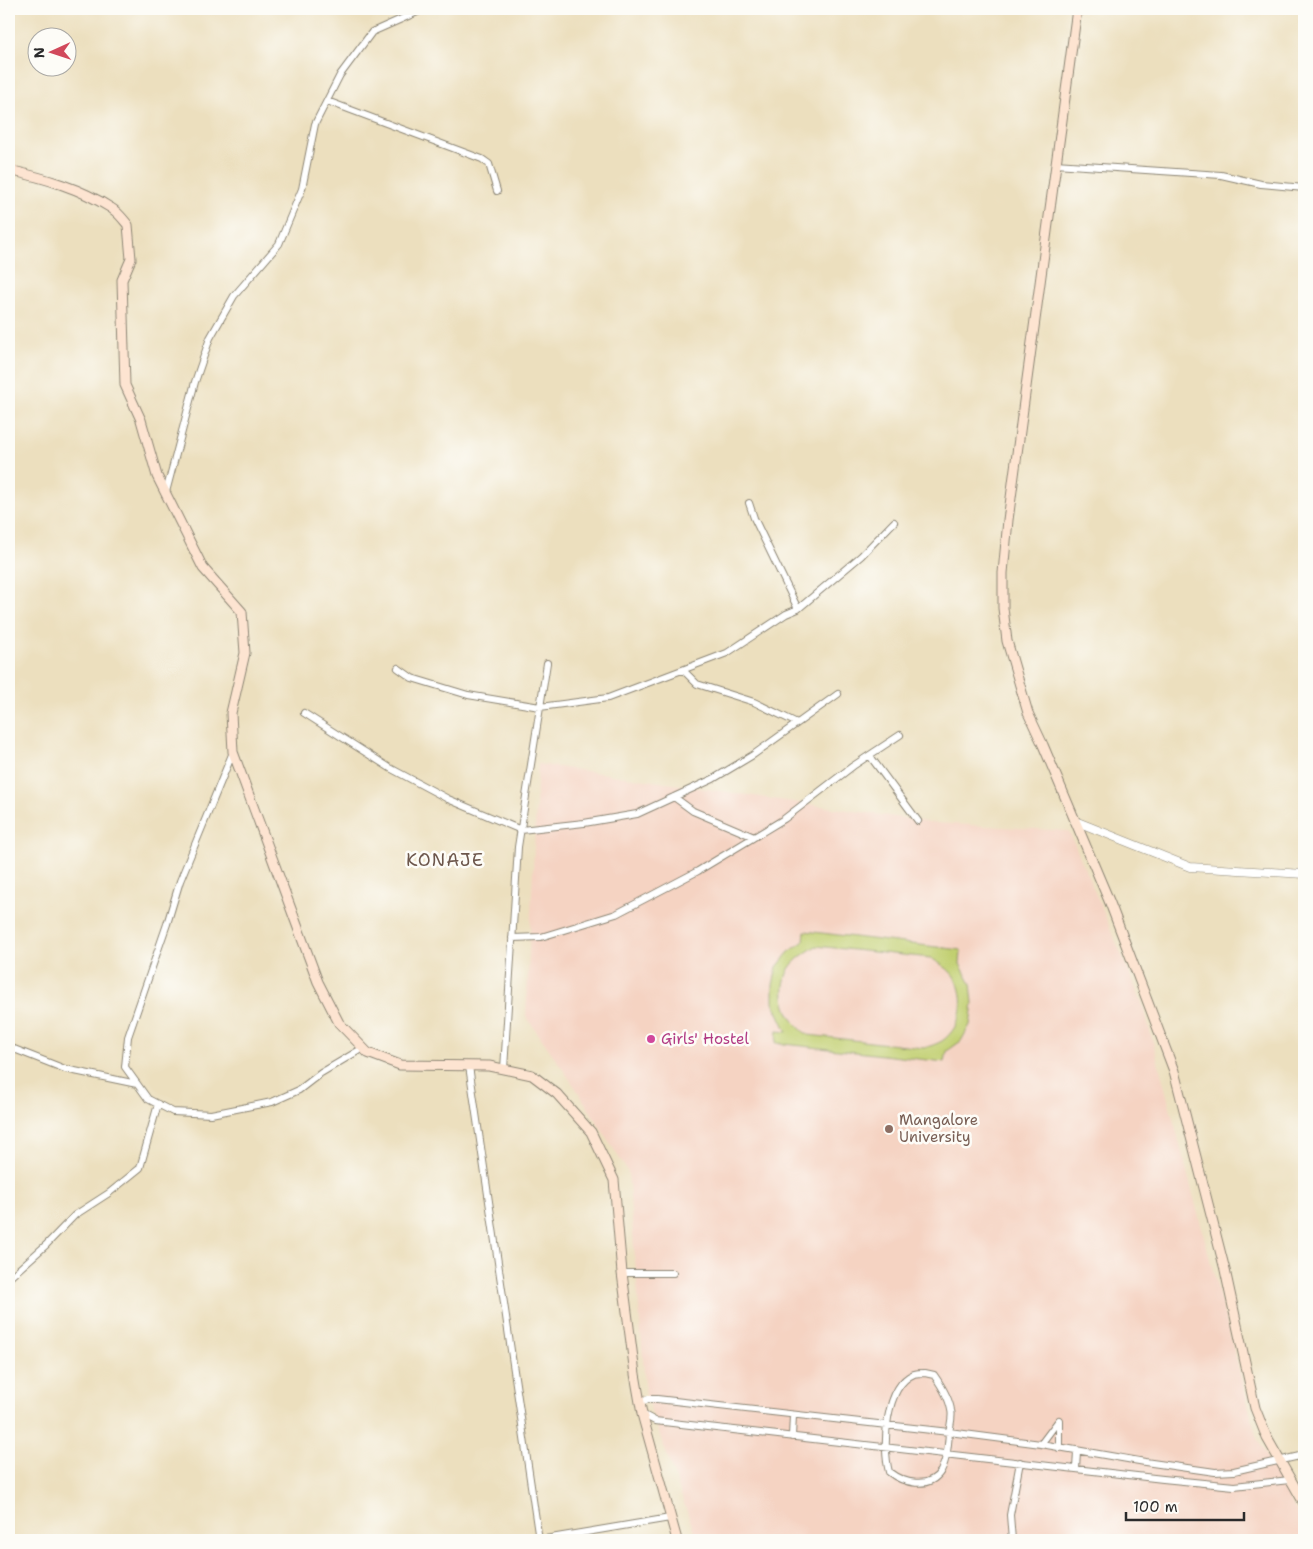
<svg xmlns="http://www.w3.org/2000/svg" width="1313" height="1549" font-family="'Shantell Sans',sans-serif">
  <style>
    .built { fill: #f5d3c2 }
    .green { fill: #c1cf70; stroke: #767d4e; fill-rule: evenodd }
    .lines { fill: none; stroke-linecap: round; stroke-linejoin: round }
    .minor-casing { stroke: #8c8574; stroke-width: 8 }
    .tertiary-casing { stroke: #8c8574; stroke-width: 9 }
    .secondary-casing { stroke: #8c8574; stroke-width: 11 }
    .minor { stroke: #fff; stroke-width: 6 }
    .tertiary { stroke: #fff; stroke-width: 8 }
    .secondary { stroke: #fde4d1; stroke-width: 9 }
    .hotel-dot { fill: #d1479c; stroke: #fdfcf7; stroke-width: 2 }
    .education-dot { fill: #8d6e63; stroke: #fdfcf7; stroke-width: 2 }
    .labels { text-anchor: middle; stroke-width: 5; stroke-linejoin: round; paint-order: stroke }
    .hotel-label { font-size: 15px; fill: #b23c85; stroke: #fdfcf7; text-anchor: start }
    .education-label { font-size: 15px; fill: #785e54; stroke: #fdfcf7; text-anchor: start }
    .quarter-label { font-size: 18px; letter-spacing: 1px; fill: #6d574c; stroke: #fdfcf7 }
  </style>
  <rect width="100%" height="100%" fill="#fdfcf7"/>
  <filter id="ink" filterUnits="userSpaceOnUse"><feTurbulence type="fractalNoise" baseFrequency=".02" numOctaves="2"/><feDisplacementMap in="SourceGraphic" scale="10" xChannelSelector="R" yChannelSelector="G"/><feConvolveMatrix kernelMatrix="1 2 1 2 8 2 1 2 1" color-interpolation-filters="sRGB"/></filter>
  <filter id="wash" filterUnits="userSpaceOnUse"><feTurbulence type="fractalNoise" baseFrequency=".0096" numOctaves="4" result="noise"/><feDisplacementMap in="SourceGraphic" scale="20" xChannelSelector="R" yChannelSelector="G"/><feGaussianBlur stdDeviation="1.12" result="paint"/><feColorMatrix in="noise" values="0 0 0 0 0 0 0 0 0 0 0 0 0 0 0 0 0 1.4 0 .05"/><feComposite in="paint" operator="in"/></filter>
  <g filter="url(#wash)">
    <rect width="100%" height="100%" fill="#ecdfbe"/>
    <path class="built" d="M538 764 936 823 1069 831 1144 1008 1257 1438 1304 1526V1540H697L646 1396 628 1172 575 1087 526 1016Z"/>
    <path class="green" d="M805 931 961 950 960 964 971 984 973 1003 970 1025 961 1041 947 1051 945 1062 776 1043 777 1031 787 1032 773 1002V985L777 967 788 953 804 941ZM816 946 931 958C940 964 950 969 955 978 967 998 962 1027 942 1041 937 1044 930 1046 924 1048L808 1035C786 1020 777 993 789 969 795 959 807 952 816 946Z"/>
  </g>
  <g filter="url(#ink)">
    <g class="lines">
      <g class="minor-casing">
        <path id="minor" d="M327 101 482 159 489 164 497 191
          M1055 164 1221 175 1261 184 1304 188
          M166 492 195 382 210 338 234 296 279 244 302 189 315 124 340 75 372 32 424 9
          M749 503 754 518 798 609
          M398 668 412 678 468 695 540 707 608 698 727 653 786 614 798 609 861 556 894 522
          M683 670 697 684 754 702 797 723
          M304 713 390 768 448 799 521 830 584 823 637 814 713 779 753 755 838 694
          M233 752 180 881 167 924 128 1037 125 1067 148 1099 173 1112 211 1114 272 1102 299 1090 321 1073 363 1048
          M870 756 918 821
          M674 797 693 811 754 837
          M512 938 541 937 616 914 698 871 784 819 853 766 900 735
          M9 1047 65 1069 137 1084
          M469 1066 539 1540
          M504 1069 518 847 547 663
          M622 1273H673
          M9 1278 46 1245 75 1215 109 1193 140 1168 158 1104
          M925 1373 934 1375C941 1385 949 1397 951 1410 953 1417 950 1425 949 1433 948 1446 947 1459 941 1471 929 1490 903 1483 889 1472 882 1446 885 1386 914 1374 917 1373 922 1373 925 1373Z
          M640 1403 648 1399H657L949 1432 1041 1444 1145 1462 1215 1472 1234 1471 1304 1455
          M642 1414 655 1421 1163 1479 1234 1486 1290 1480
          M792 1437 793 1415
          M1041 1444 1059 1420V1448
          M1076 1469 1077 1451
          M539 1540 670 1518
          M1012 1540 1010 1515 1020 1462"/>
      </g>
      <g class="tertiary-casing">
        <path id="tertiary" d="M1075 821 1190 867 1304 874"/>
      </g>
      <g class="secondary-casing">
        <path id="secondary" d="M1077 9 1008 520 1003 573V608L1007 641 1028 713 1043 745 1110 903 1174 1071 1225 1270 1255 1408 1267 1438 1304 1503
          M9 170C44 178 80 188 111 208 118 212 123 219 128 225L131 259 122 280 125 385 141 420 157 476 203 568 242 612 245 653 231 713 233 752 318 982 339 1023 368 1053 400 1065 489 1066 532 1075 557 1094 591 1132 614 1180 622 1273 635 1374 642 1414 677 1540"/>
      </g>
      <use href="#minor" class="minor"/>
      <use href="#tertiary" class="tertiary"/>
      <use href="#secondary" class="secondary"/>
    </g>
  </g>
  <circle class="hotel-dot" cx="651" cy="1039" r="5"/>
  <circle class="education-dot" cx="889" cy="1129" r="5"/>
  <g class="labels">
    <g class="hotel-label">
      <text x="661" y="1044">Girls' Hostel</text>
    </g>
    <g class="education-label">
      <text x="899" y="1125">Mangalore<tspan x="899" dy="17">University</tspan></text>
    </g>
    <g class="quarter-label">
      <text x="445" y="866">KONAJE</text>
    </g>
  </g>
  <rect width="1313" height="1549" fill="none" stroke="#fdfcf7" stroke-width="30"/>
  <g transform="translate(52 52) rotate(267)"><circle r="24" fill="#fdfcf7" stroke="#a9a8a5"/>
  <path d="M0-4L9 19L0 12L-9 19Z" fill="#d1495b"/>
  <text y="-8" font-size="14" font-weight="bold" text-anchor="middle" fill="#2b2b2b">N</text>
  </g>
  <path d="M1126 1512v8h118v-8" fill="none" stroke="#2b2b2b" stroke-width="2.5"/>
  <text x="1133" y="1512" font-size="15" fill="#2b2b2b" stroke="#fdfcf7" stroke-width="4" paint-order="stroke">100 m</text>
</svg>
